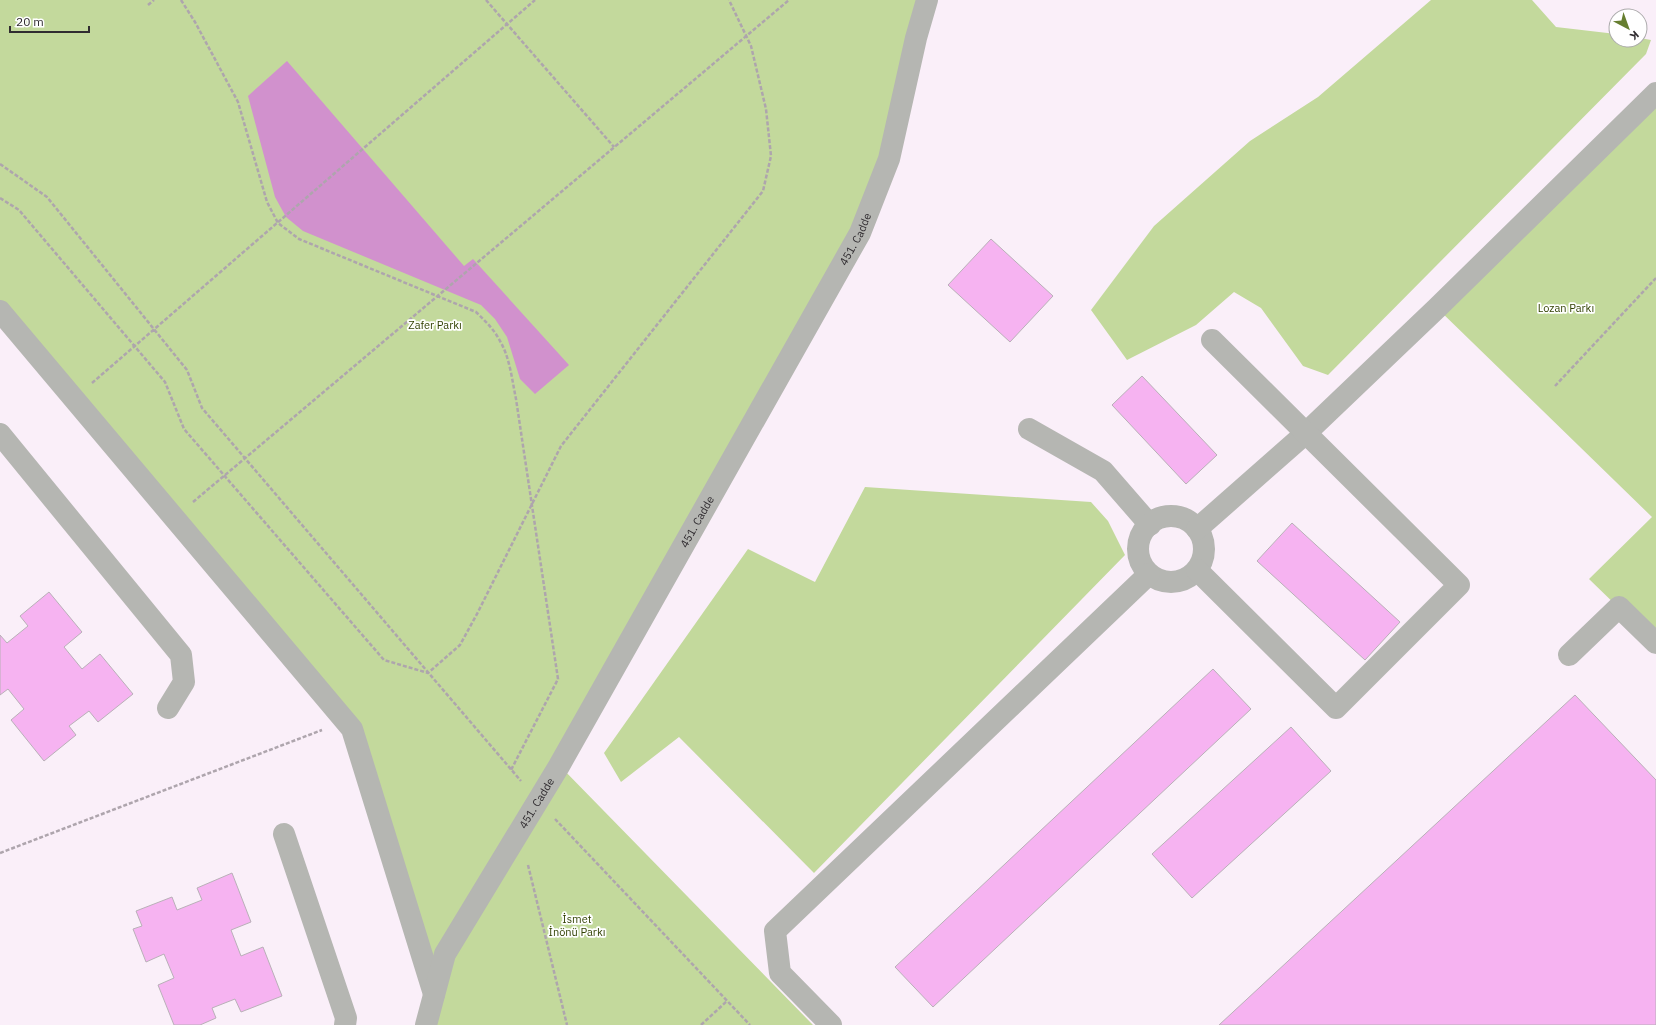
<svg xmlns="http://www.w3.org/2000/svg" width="1656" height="1025" font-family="'IBM Plex Sans',sans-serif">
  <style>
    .green { fill: #c3d99c }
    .water { fill: #d191cd }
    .building { fill: #f6b3f1; stroke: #b9b0b8 }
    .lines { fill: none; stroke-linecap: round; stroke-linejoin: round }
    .path { stroke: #aea5ad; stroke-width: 2.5; stroke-dasharray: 4 2; stroke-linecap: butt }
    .minor { stroke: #b5b6b2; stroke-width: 22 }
    .labels { text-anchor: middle; stroke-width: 3.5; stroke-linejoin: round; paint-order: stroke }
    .street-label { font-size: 11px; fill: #302c30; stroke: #fff }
    .park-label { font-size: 11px; fill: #314102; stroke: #fff }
  </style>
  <rect width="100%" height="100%" fill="#faeff9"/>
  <path class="green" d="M0 0H927L889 159 559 765 813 1025H426L434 994 352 729 0 311Z
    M1431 0H1532L1556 27 1616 34V40H1640V38L1651 40 1646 54 1328 375 1303 366 1261 308 1234 292 1196 325 1127 360 1091 310 1154 226 1250 141 1318 97Z
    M1656 93V644L1589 579 1652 517 1437 308Z
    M865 487 1091 502 1108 521 1125 555 814 873 679 737 621 782 604 753 748 549 815 582Z"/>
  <path class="water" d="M287 61 464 266 473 259 569 365 535 394 520 379 507 337 495 319 481 305 303 231 286 217 275 197 248 96Z"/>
  <path class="building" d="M991 239 1053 296 1010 342 948 285Z
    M1142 376 1217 455 1186 484 1112 405Z
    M1292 523 1400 622 1365 660 1257 561Z
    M49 592 82 632 64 647 82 669 100 654 133 694 98 722 89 711 69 726 76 735 44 761 11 720 24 709 8 689 0 695V635L7 643 28 626 20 616Z
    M1213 669 1251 709 933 1007 895 967Z
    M1575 695 1656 780V1025H1219Z
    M1291 727 1331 771 1192 898 1152 854Z
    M232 873 251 922 231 930 241 956 263 947 282 996 241 1012 235 999 212 1008 216 1018 200 1025H174L158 985 174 978 164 954 146 962 133 929 142 926 136 911 172 897 177 910 202 900 197 888Z"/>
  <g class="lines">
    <path class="path" d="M181 0 195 22 238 102 267 202 278 223 299 239 476 312C485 321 494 329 500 341 510 358 512 380 516 399L558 679 511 770
      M486 0 614 147
      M148 5 154 0
      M0 164 47 197 187 370 202 408 521 781
      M0 198 19 210 165 382 184 429 384 660 428 673 460 645 478 612 561 446 763 191 771 156 766 109 751 46 729 0
      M92 383 535 0
      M1555 386 1656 278
      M193 502 789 0
      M555 819 750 1025
      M0 853 322 730
      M528 865 567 1025
      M701 1025 727 1001"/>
    <g class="minor">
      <path d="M0 311 352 729 434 994"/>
      <path d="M1029 429 1103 471 1150 525"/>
      <path d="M0 434 181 655 184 682 168 708"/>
      <circle cx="1171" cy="549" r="33"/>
      <path d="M1197 529 1306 433 1437 308 1656 93"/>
      <path d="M1197 570 1336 708 1459 585 1212 340"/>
      <path d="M1569 655 1619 607 1656 643"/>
      <path d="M284 834 346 1018 345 1025"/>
      <path id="s1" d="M426 1025 445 954 559 766 860 233 889 159 916 38 927 0"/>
      <path d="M831 1025 780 973 775 931 1149 574"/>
    </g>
  </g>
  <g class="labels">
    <g class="street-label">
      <text dy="4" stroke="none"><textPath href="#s1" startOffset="898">451. Cadde</textPath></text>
      <text dy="4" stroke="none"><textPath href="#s1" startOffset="574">451. Cadde</textPath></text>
      <text dy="4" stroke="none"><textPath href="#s1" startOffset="250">451. Cadde</textPath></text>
    </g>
    <g class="park-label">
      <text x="1566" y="312">Lozan Parkı</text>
      <text x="435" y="329">Zafer Parkı</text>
      <text x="577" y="923">İsmet<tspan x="577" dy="13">İnönü Parkı</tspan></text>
    </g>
  </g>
  <g transform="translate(1628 28) rotate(139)"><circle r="19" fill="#ffffff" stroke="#acabac"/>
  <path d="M0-3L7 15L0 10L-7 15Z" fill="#667e30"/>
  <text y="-6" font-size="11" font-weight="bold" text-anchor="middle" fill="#302c30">K</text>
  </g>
  <path d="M10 26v6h79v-6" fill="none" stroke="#302c30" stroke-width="2"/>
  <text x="16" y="26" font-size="12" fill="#302c30" stroke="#ffffff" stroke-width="3" paint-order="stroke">20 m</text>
</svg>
